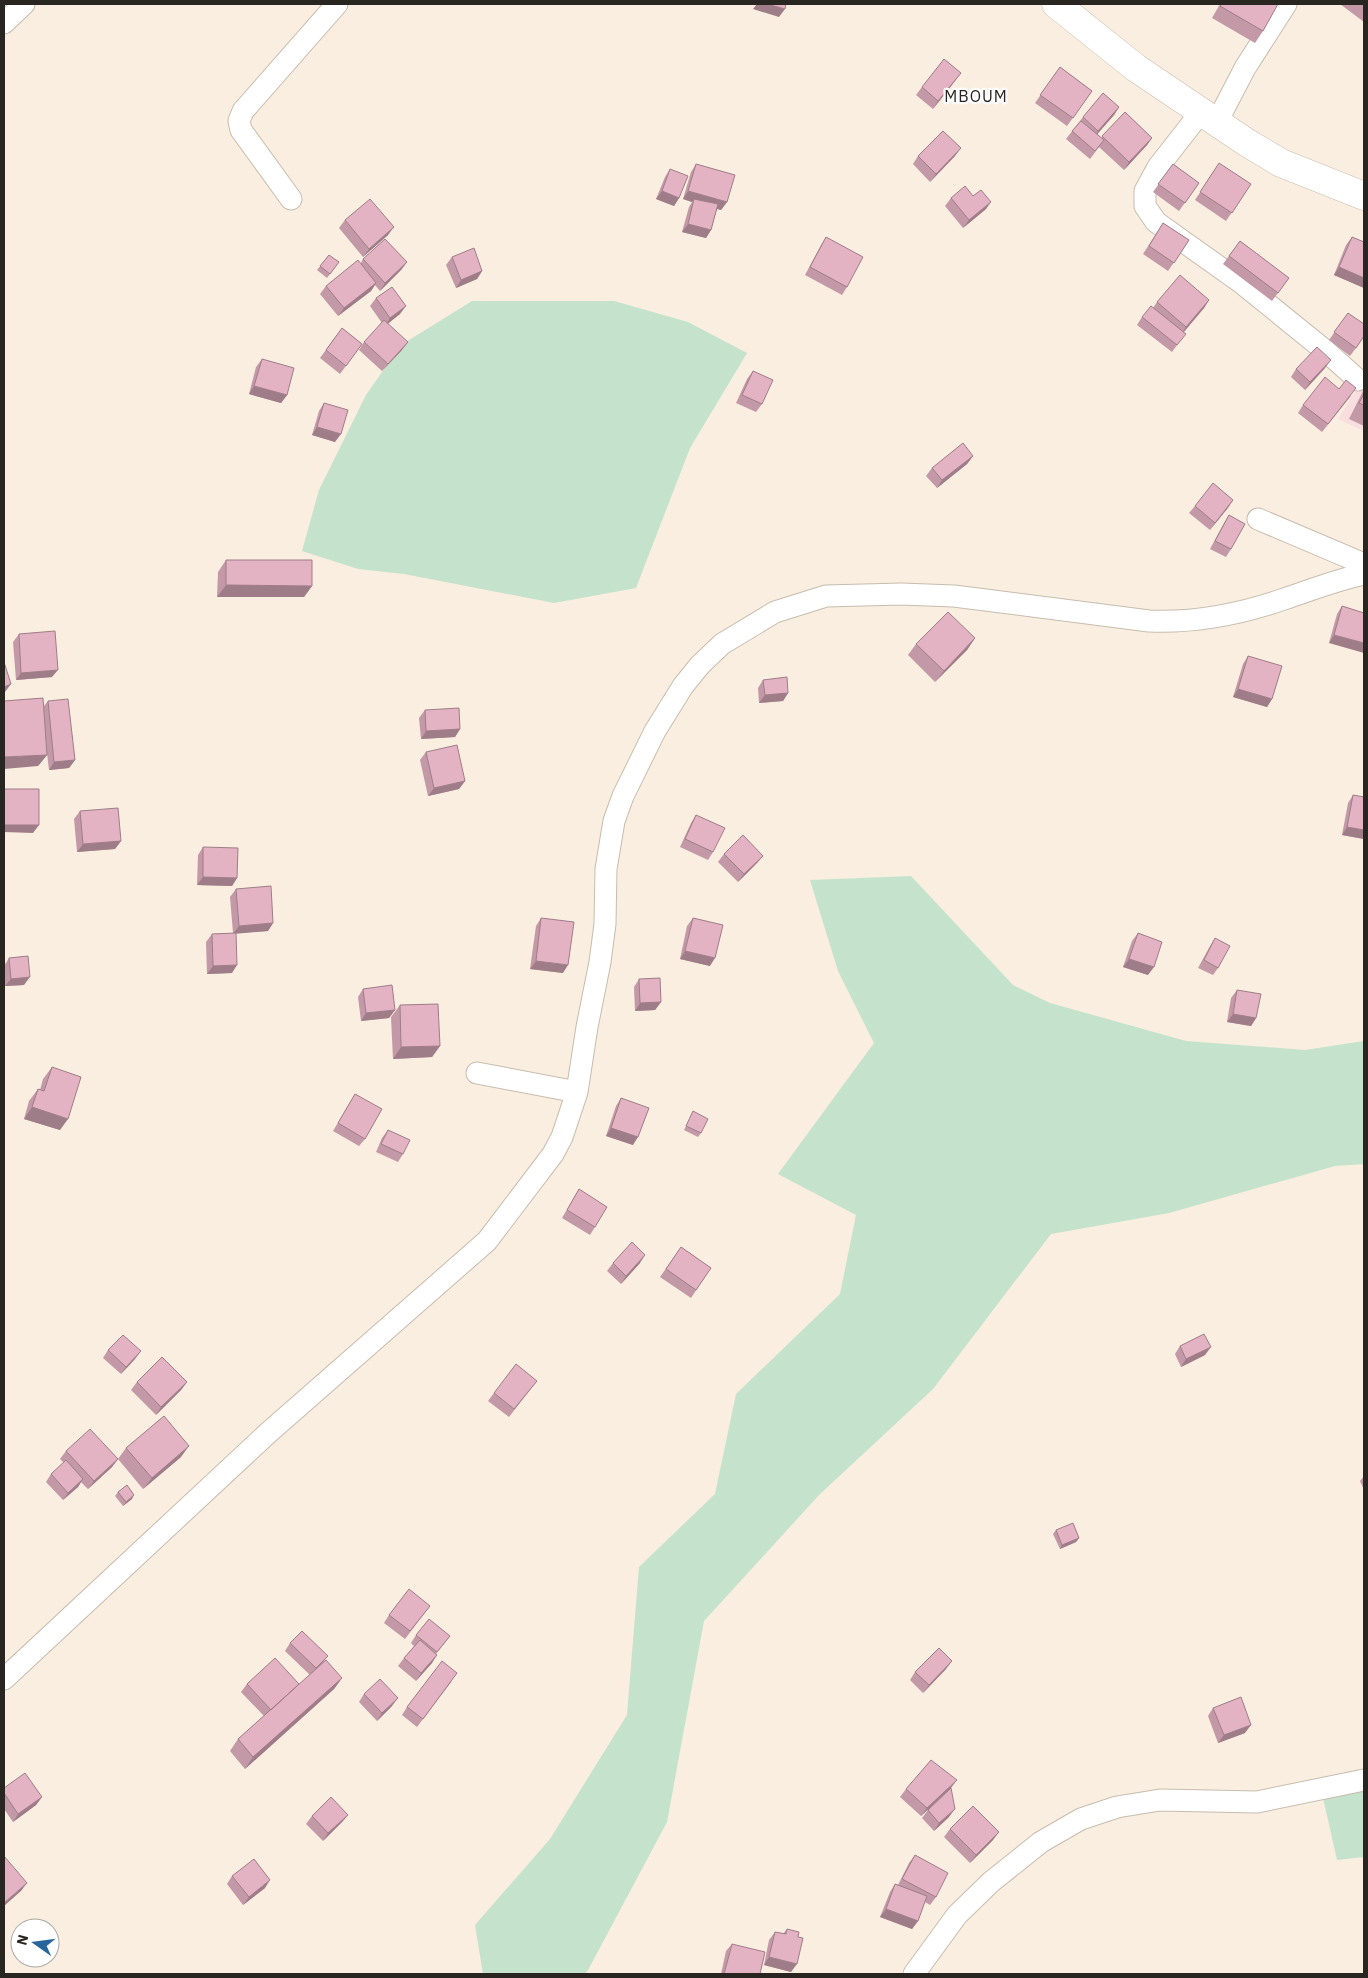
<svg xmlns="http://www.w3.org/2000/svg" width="1368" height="1978" font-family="'IBM Plex Sans',sans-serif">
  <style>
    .education { fill: #f9dee0 }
    .green { fill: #c4e2cc }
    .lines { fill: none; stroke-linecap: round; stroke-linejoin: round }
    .minor-casing { stroke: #c7bcae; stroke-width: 23 }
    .secondary-casing { stroke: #c7bcae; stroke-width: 29 }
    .minor { stroke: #fff; stroke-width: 21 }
    .secondary { stroke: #fff; stroke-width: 28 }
    .wall { fill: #c399a8 }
    .shaded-wall { fill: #9f7d88 }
    .building { fill: #e3b2c3; stroke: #9f7d88 }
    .labels { text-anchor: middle; stroke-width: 4.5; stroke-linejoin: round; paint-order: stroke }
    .quarter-label { font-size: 16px; letter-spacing: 1px; fill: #292520; stroke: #fff }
  </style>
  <rect width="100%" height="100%" fill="#f9eedf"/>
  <path class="education" d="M1364 377V431L1338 419Z"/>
  <path class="green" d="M472 301H614L688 322 747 353 690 448 636 588 554 603 404 574 358 569 302 551 319 490 366 395 401 345Z
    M911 876 1013 985 1050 1003 1186 1041 1305 1050 1364 1041V1164L1335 1166 1169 1213 1051 1234 933 1389 819 1495 704 1621 667 1822 588 1970 585 1974H483L475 1925 550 1839 627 1715 639 1567 715 1494 736 1394 840 1294 856 1215 778 1174 874 1043 838 971 810 880Z
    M1364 1781V1857L1337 1860 1321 1789Z"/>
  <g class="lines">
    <g class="minor-casing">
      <path id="minor" d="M4 23 24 4
        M1201 112 1158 167 1145 191V206L1156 222 1243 284 1328 353 1358 380
        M1217 122 1245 68 1286 4
        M291 199 241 130 239 121 243 111 337 4
        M1258 519 1364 564
        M477 1073 577 1092
        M4 1679 268 1433 487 1241 553 1154 562 1137 577 1092 587 1027 600 962 605 924 606 869 614 821 623 796 655 731 683 686 700 665 722 644 775 612 826 596 901 594 954 596 1149 621C1195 623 1241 614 1284 599 1311 590 1336 580 1364 574
        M914 1974 957 1915 991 1882 1041 1842 1081 1819 1117 1807 1160 1800 1257 1802 1364 1780"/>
    </g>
    <g class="secondary-casing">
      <path id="secondary" d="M1056 4 1136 68 1246 142 1281 163 1364 196"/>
    </g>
    <use href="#minor" class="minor"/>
    <use href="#secondary" class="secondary"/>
  </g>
  <path class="wall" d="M1220 4H1278L1263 31 1255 43 1212 18Z
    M1340 4H1364V22Z
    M1060 67 1092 91 1067 126 1035 103Z
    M955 81 933 109 916 95 922 87Z
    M1119 107 1114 115 1097 134 1101 138 1125 112 1152 138 1147 145 1124 170 1099 147 1090 159 1066 139 1083 117Z
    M918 156H955L930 182 913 164Z
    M696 164 727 202 721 210 717 209 711 230 706 238 682 232 689 207 692 202 683 199 691 172Z
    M1173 164 1199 183 1179 211 1153 192Z
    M670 169 679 198 674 206 656 199 665 177Z
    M1214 171 1251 184 1226 221 1195 200Z
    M973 196 986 209 963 228 945 206 951 198Z
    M345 220 388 235 363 257 339 228Z
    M1163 223 1189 240 1168 271 1143 254Z
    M826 237 847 287 842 295 805 275 821 245Z
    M1352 237 1364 242V288L1334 275 1346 245Z
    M1240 241 1289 278 1272 301 1223 264Z
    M329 255 339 262 327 278 317 270Z
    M452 257 482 271 477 279 456 288 446 265Z
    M363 259 407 262 401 270 380 291 375 285 371 291 338 316 320 294 326 286 361 263Z
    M376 298 400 314 388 323 402 350 382 371 359 350 364 342 382 323 370 306Z
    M1209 300 1204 308 1184 332 1180 341 1172 352 1137 325 1142 317 1153 308 1157 302Z
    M1348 313 1364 337 1350 356 1329 340Z
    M342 328 362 344 340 374 320 358Z
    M262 359 287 395 281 403 249 394 256 367Z
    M1325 368 1305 390 1291 377 1296 369Z
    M753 371 762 404 756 412 736 403 747 379Z
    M1339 389 1351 396 1322 432 1298 413 1303 405Z
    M1364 389V426L1349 419Z
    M324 403 335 442 312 435 319 411Z
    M973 456 967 464 937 488 926 476 932 468Z
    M1233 500 1210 530 1189 513 1195 506Z
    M1229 515 1231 549 1226 557 1210 549 1224 523Z
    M226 560 312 586 304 597H217L218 572Z
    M1342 606 1364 613 1329 643 1337 614Z
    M19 634 52 677 16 680 13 642Z
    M975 638 967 650 935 682 908 655 916 644Z
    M1248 656 1272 699 1267 707 1233 697 1243 664Z
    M763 680 788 693 783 701 759 703 758 688Z
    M48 701 75 760 69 768 49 770 46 745 47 755 38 766 44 706Z
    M425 710 460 729 455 737 421 739 419 718Z
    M426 752 465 781 459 789 428 796 420 760Z
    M1353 795 1364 839 1342 835 1348 803Z
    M80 811 121 841 115 849 77 852 74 819Z
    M696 815 713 852 708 860 680 847 691 823Z
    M203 847 237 878 232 886 197 885 198 855Z
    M724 854 763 856 757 863 738 882 718 862Z
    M236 889 273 923 268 931 236 933 232 973 207 974 206 942 212 934 233 933 230 897Z
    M541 918 563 973 530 969 536 926Z
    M693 918 710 966 680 959 687 926Z
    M1138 933 1148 975 1123 967 1132 941Z
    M1215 938 1218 968 1213 975 1198 968 1210 946Z
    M9 958 24 985 5 986 4 966Z
    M639 979 661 1002 655 1010 635 1011 634 987Z
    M363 989 395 1010 389 1018 361 1021 358 997Z
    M1237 990 1256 1018 1251 1026 1227 1022 1231 998Z
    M400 1005 440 1046 432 1057 393 1059 391 1017Z
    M52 1067 60 1130 24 1119 29 1101 38 1089 40 1090 43 1079Z
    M355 1094 365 1139 359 1146 333 1131Z
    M621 1098 633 1145 606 1136 616 1106Z
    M693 1111 701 1133 698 1137 684 1130Z
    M388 1130 403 1154 398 1162 376 1152 382 1138Z
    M579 1189 595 1227 590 1235 562 1218Z
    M681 1247 711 1268 691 1298 660 1277Z
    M613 1263H640L621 1284 607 1271Z
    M1180 1346 1205 1355 1181 1367 1175 1354Z
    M108 1350 135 1359 121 1374 103 1358Z
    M537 1381 509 1417 488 1401 494 1393Z
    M137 1382H187L181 1390 156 1415 131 1390Z
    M126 1448 181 1457 143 1489 118 1459Z
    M66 1451 118 1459 112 1467 88 1489 81 1482 78 1487 63 1500 46 1482 51 1474 64 1463 60 1459Z
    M1364 1476V1490L1360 1481Z
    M118 1492 132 1499 123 1506 115 1496Z
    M1056 1530 1079 1538 1076 1542 1060 1549 1053 1534Z
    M430 1606 405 1639 384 1623 389 1615Z
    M416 1635 450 1636 436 1654 432 1663 416 1681 398 1666 404 1658 414 1646 411 1643Z
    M290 1643 328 1656 319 1667 342 1678 334 1689 245 1769 230 1751 238 1739 264 1716 241 1692 247 1684H299L296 1688 310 1675 285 1651Z
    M946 1669 923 1693 910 1680 915 1672Z
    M452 1681 417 1727 402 1715 407 1707Z
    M364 1694 392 1706 377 1721 359 1702Z
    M1213 1708 1245 1733 1218 1743 1208 1716Z
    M4 1788 42 1797 36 1805 13 1822 4 1809Z
    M951 1788 921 1816 900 1797 906 1789Z
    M928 1810 949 1817 934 1831 922 1818Z
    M348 1815 342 1822 323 1841 306 1824 312 1816Z
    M950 1829 993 1840 970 1863 944 1837Z
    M915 1855 936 1897 930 1905 925 1902 918 1921 912 1929 880 1917 890 1892 895 1884 898 1885 909 1863Z
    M232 1876 265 1888 243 1905 227 1884Z
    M787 1929 791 1972 764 1965 769 1940 775 1932 783 1934Z
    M732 1944 760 1974H721L726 1951Z"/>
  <path class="shaded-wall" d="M757 4H767L785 9 779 17 753 9Z
    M961 73 955 81 933 109 938 101Z
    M1119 107 1114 115 1093 139 1098 131Z
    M1152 138 1147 145 1124 170 1129 162Z
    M961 148 955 156 930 182 936 174Z
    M662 191 679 198 674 206 656 199Z
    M688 191 727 202 721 210 693 202 694 199 692 202 683 199Z
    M991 202 986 209 963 228 969 220Z
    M688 224 711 230 706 238 682 232Z
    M394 227 388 235 363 257 369 249Z
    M407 262 401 270 380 291 385 283Z
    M1339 267 1364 278V288L1334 275Z
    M482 271 477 279 456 288 461 280Z
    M376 283 371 291 338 316 344 308Z
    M1209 300 1204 308 1181 335 1186 327Z
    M406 306 400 314 385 326 390 318Z
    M408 342 402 350 382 371 388 364Z
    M1331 360 1325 368 1305 390 1310 382Z
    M254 386 287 395 281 403 249 394Z
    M317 427 341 434 335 442 312 435Z
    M973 456 967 464 937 488 942 480Z
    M1233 500 1228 508 1210 530 1215 523Z
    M226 585 312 586 304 597H217Z
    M1334 635 1364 643V653L1329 643Z
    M975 638 967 650 935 682 944 671Z
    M58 670 52 677 16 680 21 673Z
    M11 684 5 692 4 693V687Z
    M1238 689 1272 699 1267 707 1233 697Z
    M788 693 783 701 759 703 765 695Z
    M460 729 455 737 421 739 426 731Z
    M47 755 38 766 4 769V757Z
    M75 760 69 768 49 770 54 762Z
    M465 781 459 789 428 796 434 788Z
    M4 825H39L33 833 4 832Z
    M1347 827 1364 830V839L1342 835Z
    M121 841 115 849 77 852 83 844Z
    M763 856 757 863 738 882 744 874Z
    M203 877 237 878 232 886 197 885Z
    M273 923 268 931 233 934 239 926Z
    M685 951 715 958 710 966 680 959Z
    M1129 959 1154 967 1148 975 1123 967Z
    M536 961 568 965 563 973 530 969Z
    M237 965 232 973 207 974 213 966Z
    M30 977 24 985 5 986 11 979Z
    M661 1002 655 1010 635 1011 640 1003Z
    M395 1010 389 1018 361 1021 366 1013Z
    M1233 1014 1256 1018 1251 1026 1227 1022Z
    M440 1046 432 1057 393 1059 401 1047Z
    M32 1107 68 1119 60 1130 24 1119Z
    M611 1128 638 1137 633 1145 606 1136Z
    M645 1255 640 1263 621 1284 626 1276Z
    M1211 1347 1205 1355 1181 1367 1186 1359Z
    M141 1351 135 1359 121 1374 126 1367Z
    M187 1382 181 1390 156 1415 161 1407Z
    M189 1446 181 1457 143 1489 152 1478Z
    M118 1459 112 1467 88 1489 94 1481Z
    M83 1479 78 1487 63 1500 68 1493Z
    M134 1495 132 1499 123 1506 126 1502Z
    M1079 1538 1076 1542 1060 1549 1062 1545Z
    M437 1655 432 1663 416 1681 421 1673Z
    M328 1656 322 1663 311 1676 316 1668Z
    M952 1661 946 1669 923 1693 929 1685Z
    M342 1678 334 1689 245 1769 253 1757Z
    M398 1698 392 1706 377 1721 382 1713Z
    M1251 1725 1245 1733 1218 1743 1224 1735Z
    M957 1780 951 1788 921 1816 927 1808Z
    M42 1797 36 1805 13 1822 18 1814Z
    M955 1809 949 1817 934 1831 939 1823Z
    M348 1815 342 1822 323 1841 328 1833Z
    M999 1832 993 1840 970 1863 976 1855Z
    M270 1880 265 1888 243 1905 249 1897Z
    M27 1883 21 1891 4 1906V1903Z
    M886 1909 918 1921 912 1929 880 1917Z
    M769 1957 797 1964 791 1972 764 1965Z"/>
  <path class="building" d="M767 4H786L785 9Z
    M1222 4H1278L1263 31 1220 6Z
    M944 59 961 73 938 101 922 87Z
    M1060 67 1092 91 1073 118 1040 95Z
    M1103 93 1119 107 1098 131 1083 117Z
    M1125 112 1152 138 1129 162 1102 136Z
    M1081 121 1104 140 1095 151 1072 131Z
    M943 131 961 148 936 174 918 156Z
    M1219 163 1251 184 1232 213 1200 192Z
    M696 164 735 175 727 202 688 191Z
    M1173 164 1199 183 1185 203 1158 184Z
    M670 169 688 176 679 198 662 191Z
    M965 186 973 196 981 190 991 202 969 220 951 198Z
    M370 199 394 227 369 249 345 220Z
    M694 199 718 204 711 230 688 224Z
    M1163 223 1189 240 1174 263 1149 246Z
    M826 237 863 257 847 287 810 267Z
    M1352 237 1364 242V278L1339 267Z
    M385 239 407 262 385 283 363 259Z
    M1240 241 1289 278 1278 293 1229 256Z
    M474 248 482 271 461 280 452 257Z
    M329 255 339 262 330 274 320 266Z
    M358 260 376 283 344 308 326 286Z
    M1180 275 1209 300 1186 327 1157 302Z
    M392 287 406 306 390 318 376 298Z
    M1151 306 1186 334 1177 345 1142 317Z
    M1348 313 1364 324V336L1356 348 1334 332Z
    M384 320 408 342 388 364 364 342Z
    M342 328 362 344 346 366 326 350Z
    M1317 347 1331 360 1310 382 1296 369Z
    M262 359 294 368 287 395 254 386Z
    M753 371 773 380 762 404 742 395Z
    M1325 377 1339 389 1346 380 1356 388 1328 424 1303 405Z
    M1364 394V405L1359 403Z
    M324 403 348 410 341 434 317 427Z
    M963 443 973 456 942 480 932 468Z
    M1213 483 1233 500 1215 523 1195 506Z
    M1229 515 1245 524 1231 549 1215 541Z
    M226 560H312V586L226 585Z
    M1342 606 1364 613V643L1334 635Z
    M948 612 975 638 944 671 916 644Z
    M55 631 58 670 21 673 19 634Z
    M1248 656 1282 666 1272 699 1238 689Z
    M4 662 11 684 4 687Z
    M787 677 788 693 765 695 763 680Z
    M43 698 47 755 4 757V701Z
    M68 699 75 760 54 762 48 701Z
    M459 708 460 729 426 731 425 710Z
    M457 745 465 781 434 788 426 752Z
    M4 789H39V825H4Z
    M1353 795 1364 797V830L1347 827Z
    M118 808 121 841 83 844 80 811Z
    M696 815 725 828 713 852 685 839Z
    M743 835 763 856 744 874 724 854Z
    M203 847 238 848 237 878 203 877Z
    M271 886 273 923 239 926 236 889Z
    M541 918 574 922 568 965 536 961Z
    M693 918 723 925 715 958 685 951Z
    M236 933 237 965 213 966 212 934Z
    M1138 933 1162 942 1154 967 1129 959Z
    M1215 938 1230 946 1218 968 1204 960Z
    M28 956 30 977 11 979 9 958Z
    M660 978 661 1002 640 1003 639 979Z
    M392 985 395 1010 366 1013 363 989Z
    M1237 990 1261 994 1256 1018 1233 1014Z
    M438 1004 440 1046 401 1047 400 1005Z
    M52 1067 81 1077 68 1119 32 1107 38 1089 44 1091Z
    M355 1094 382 1109 365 1139 338 1123Z
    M621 1098 649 1108 638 1137 611 1128Z
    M693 1111 708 1119 701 1133 686 1126Z
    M388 1130 410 1140 403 1154 381 1144Z
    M579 1189 607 1207 595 1227 567 1210Z
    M632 1242 645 1255 626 1276 613 1263Z
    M681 1247 711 1268 696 1290 666 1269Z
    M1204 1334 1211 1347 1186 1359 1180 1346Z
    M123 1335 141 1351 126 1367 108 1350Z
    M162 1357 187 1382 161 1407 137 1382Z
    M516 1364 537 1381 514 1409 494 1393Z
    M164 1416 189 1446 152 1478 126 1448Z
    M90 1429 118 1459 94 1481 66 1451Z
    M66 1460 83 1479 68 1493 51 1474Z
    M127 1485 134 1495 126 1502 118 1492Z
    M1073 1523 1079 1538 1062 1545 1056 1530Z
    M409 1589 430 1606 410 1631 389 1615Z
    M429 1619 450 1636 437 1652 416 1635Z
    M302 1631 328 1656 316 1668 290 1643Z
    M420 1640 437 1655 421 1673 404 1658Z
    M939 1648 952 1661 929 1685 915 1672Z
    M275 1658 299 1684 271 1710 247 1684Z
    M326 1660 342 1678 253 1757 238 1739Z
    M442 1661 457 1673 423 1719 407 1707Z
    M380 1679 398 1698 382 1713 364 1694Z
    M1241 1697 1251 1725 1224 1735 1213 1708Z
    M931 1760 957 1780 927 1808 906 1789Z
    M25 1773 42 1797 18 1814 4 1793V1788Z
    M951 1788 955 1809 939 1823 928 1810Z
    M331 1797 348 1815 328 1833 312 1816Z
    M973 1806 999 1832 976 1855 950 1829Z
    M915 1855 948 1873 936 1897 902 1879Z
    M4 1856 27 1883 4 1903Z
    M254 1859 270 1880 249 1897 232 1876Z
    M895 1884 927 1896 918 1921 886 1909Z
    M787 1929 799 1932 798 1937 803 1938 797 1964 769 1957 775 1932 786 1934Z
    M732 1944 765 1952 760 1974H724Z"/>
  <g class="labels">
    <g class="quarter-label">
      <text x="976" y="102">MBOUM</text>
    </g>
  </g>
  <rect width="1368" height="1978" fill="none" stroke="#292520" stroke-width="10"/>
  <g transform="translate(35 1943) rotate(284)"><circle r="24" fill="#ffffff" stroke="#a9a8a6"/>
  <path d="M0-4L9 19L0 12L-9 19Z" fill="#27659c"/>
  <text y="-8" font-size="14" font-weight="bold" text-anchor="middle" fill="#292520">N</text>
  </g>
</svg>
